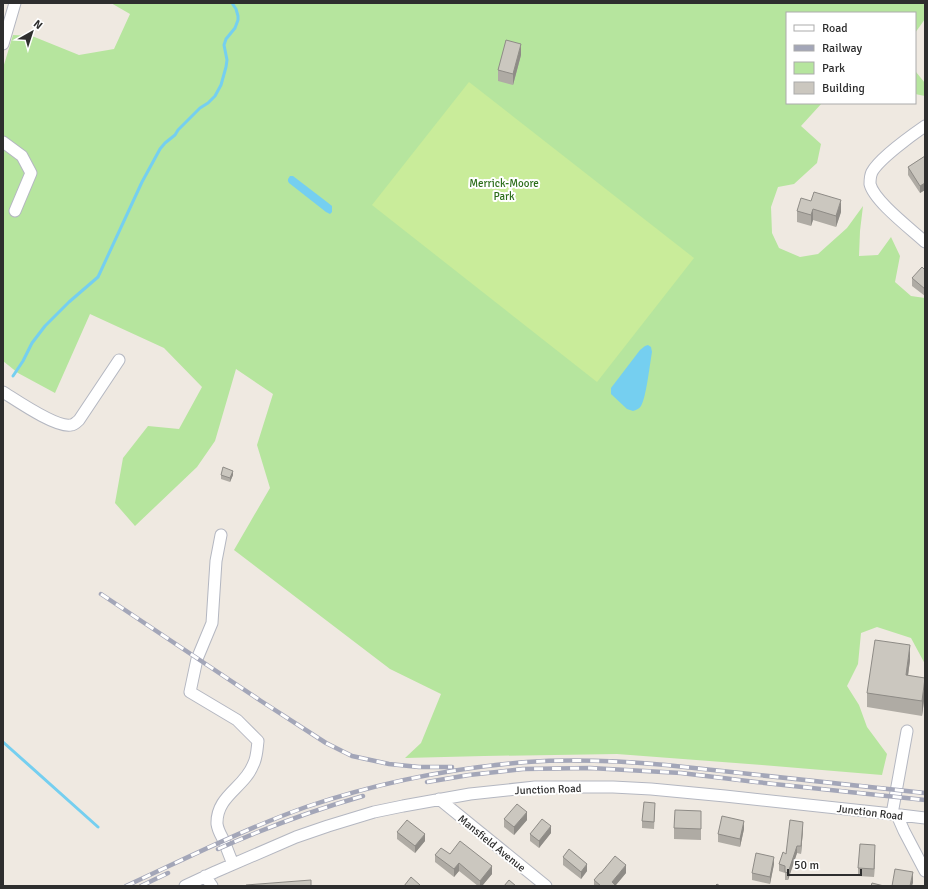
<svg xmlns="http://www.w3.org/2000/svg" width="928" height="889" font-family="Signika,sans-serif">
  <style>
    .green { fill: #b6e59e }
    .pitch { fill: #c9ec9a }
    .water { fill: #75cff0 }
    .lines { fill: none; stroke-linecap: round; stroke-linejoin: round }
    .stream { stroke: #75cff0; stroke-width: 3 }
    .minor-casing { stroke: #b4b7c1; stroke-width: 13 }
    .minor { stroke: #fff; stroke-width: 11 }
    .rail-casing { stroke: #a3a6b8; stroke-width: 4.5 }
    .rail { stroke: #fff; stroke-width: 3; stroke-dasharray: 9; stroke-linecap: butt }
    .wall { fill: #afaba4 }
    .shaded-wall { fill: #8e8b86 }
    .building { fill: #cbc7bf; stroke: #8e8b86 }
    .labels { text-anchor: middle; stroke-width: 4; stroke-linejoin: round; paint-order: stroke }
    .park-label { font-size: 11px; fill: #2c6e1b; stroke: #fff }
    .street-label { font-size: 11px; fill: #2e2e2e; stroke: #fff }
  </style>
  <rect width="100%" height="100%" fill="#efe9e1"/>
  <path class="green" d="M111 3H925V19L915 33V13H787V103H822L801 126 821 144 817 163 794 184 778 187 771 207 772 233 779 248 800 257 818 254 847 228 863 206 860 231 859 256 878 255 891 237 900 256 895 282 911 296 925 298V664L911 638 877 627 861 633 858 664 847 686 859 705 867 727 887 754 882 775 762 765 617 754 484 756 405 758 421 743 441 694 390 669 234 550 270 488 257 445 273 394 236 369 215 441 197 467 135 526 115 503 123 458 148 426 179 429 202 387 164 348 90 314 55 393 18 373 3 361V68L13 35 32 36 79 55 114 49 130 14Z
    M915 65 916 72 925 83V96L915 94Z"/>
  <path class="pitch" d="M469 82 694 258 597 382 372 205Z"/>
  <path class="water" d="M290 176H293L327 202 332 206V212L330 214 326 212 289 183C287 180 288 179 290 176Z
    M648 345 651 347 652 352C650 363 646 399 641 406 639 409 636 410 633 411L627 409 611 394V388L640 350 645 346Z"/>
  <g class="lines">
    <path class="stream" d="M13 376 23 361 32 343 45 326 69 302 98 277 142 182 160 149 165 143 175 135 178 130 200 108 208 103 215 96 221 85 226 67 227 60 224 45 226 39 235 28 238 20V16L236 9 232 3
      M3 742 98 827"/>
    <g class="minor-casing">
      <path id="minor" d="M3 44 15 3
        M925 126C912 135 879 159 872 172 870 176 870 181 870 184 874 201 911 229 925 242
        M3 142 22 156 31 173 15 211
        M3 392C16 400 56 428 71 425 73 425 77 422 79 420L119 360
        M221 535 216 561 212 623 197 659 190 692 237 720 258 741C257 749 257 758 253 765 244 788 216 796 217 824 218 831 221 835 224 841 227 849 230 857 233 864
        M439 799 546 886
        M892 814 907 731
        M897 815 904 831 925 871
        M205 876 212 886
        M185 886 215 872 296 837 328 826 374 812 403 806 470 794 535 787H613L651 789 725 796 892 814 925 818"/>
    </g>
    <use href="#minor" class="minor"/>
    <g class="rail-casing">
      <path id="rail" d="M101 594 261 701 326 743 352 756 389 764 419 767H452
        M427 782 469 775 523 769 590 768 681 773 756 782 925 800
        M218 849C265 828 314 810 363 796
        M126 886C185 859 244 829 306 807 377 783 452 768 527 762 573 759 620 761 666 765L925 793
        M141 886 168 873"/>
    </g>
    <use href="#rail" class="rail"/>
  </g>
  <path class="wall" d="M521 55 513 85 498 81V70Z
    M925 156V190L920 193 908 175V167Z
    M811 201 841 212 836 227 813 220 811 226 797 222V211Z
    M925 270V296L912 286V278Z
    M221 475H233L230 482 221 479Z
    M910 660 908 676 925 693 922 716 867 707V693Z
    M655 810 654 829 642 828V821Z
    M504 819 527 820 514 835 504 827Z
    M701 822V840L674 839V828Z
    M744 829 740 847 718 842V834Z
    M803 829 801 854 797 853 788 880H785V873L779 871V864Z
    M397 832 425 841 415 853 397 839Z
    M551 833 539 848 530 841V834Z
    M875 853 874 877 858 876V868Z
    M450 854 492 874 482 886H478L459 871 454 877 435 862V855Z
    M563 857 587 871 581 879 563 865Z
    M774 864 770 884 752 880V873Z
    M626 873 616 885V886H594V880Z"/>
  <path class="shaded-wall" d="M521 44V55L513 85V74Z
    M925 183V190L920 193V186Z
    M841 200V212L836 227V216Z
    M813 209V220L811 226V215Z
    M233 471V475L230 482V478Z
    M910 645V660L906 690V675Z
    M925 678V693L922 716V701Z
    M527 812V820L514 835V827Z
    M744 821V829L740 847V839Z
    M803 822V829L801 854V846Z
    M551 826V833L539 848V841Z
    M425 834V841L415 853V846Z
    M875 845V853L874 877V869Z
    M797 846V853L788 880V873Z
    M774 857V864L770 884V877Z
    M459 863V871L454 877V869Z
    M587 864V871L581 879V872Z
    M626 865V873L615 886 612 882Z
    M492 866V874L482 886H480V881Z
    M913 872V883L912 886H910Z"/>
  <path class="building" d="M506 40 521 44 513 74 498 70Z
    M925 156V183L920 186 908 167Z
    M814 192 841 200 836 216 813 209 811 215 797 211 801 198 811 201Z
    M922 267 925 270V289L912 278Z
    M223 467 233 471 230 478 221 475Z
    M875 640 910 645 906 675 925 678 922 701 867 693Z
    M644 802 655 803 654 822 642 821Z
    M517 804 527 812 514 827 504 819Z
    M675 810 701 811V829L674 828Z
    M722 816 744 821 740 839 718 834Z
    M542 819 551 826 539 841 530 834Z
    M407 820 425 834 415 846 397 832Z
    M790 820 803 822 801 846H797L788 873 785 872V866L779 864 783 852 786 854Z
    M460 841 492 866 480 881 459 863 454 869 435 855 441 848 450 854Z
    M860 844 875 845 874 869 858 868Z
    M569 849 587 864 581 872 563 857Z
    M756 853 774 857 770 877 752 873Z
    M615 856 626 865 612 882 616 886H601L594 880 600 873H601Z
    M895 869 913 872 910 886H892Z
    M411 877 420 885 419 886H404Z
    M311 880V886H246V885Z
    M509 880 516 886H504Z
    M872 883 884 886H871Z
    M717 884 720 886H715Z"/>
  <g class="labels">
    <g class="park-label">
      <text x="504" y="187">Merrick-Moore<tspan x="504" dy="13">Park</tspan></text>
    </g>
    <g class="street-label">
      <text transform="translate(548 789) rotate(-2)" y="4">Junction Road</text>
      <text transform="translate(870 812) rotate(7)" y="4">Junction Road</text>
      <text transform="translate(492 843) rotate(39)" y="4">Mansfield Avenue</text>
    </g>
  </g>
  <rect width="928" height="889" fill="none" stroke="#2e2e2e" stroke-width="8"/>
  <rect x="786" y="12" width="130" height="92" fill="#ffffff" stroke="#ababab"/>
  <rect x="794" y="25" width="20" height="6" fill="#ffffff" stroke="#ababab"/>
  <text x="822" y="32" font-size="12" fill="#2e2e2e">Road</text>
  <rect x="794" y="45" width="20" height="6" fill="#a3a6b8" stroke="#ababab"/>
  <text x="822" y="52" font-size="12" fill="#2e2e2e">Railway</text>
  <rect x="794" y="62" width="20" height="12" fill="#b6e59e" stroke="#ababab"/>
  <text x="822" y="72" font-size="12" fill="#2e2e2e">Park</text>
  <rect x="794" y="82" width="20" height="12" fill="#cbc7bf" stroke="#ababab"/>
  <text x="822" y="92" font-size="12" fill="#2e2e2e">Building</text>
  <g transform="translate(32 32) rotate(39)" stroke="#ffffff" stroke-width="3" paint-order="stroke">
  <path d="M0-3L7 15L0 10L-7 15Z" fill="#2e2e2e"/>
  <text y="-6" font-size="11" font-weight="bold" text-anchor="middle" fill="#2e2e2e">N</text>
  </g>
  <path d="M788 869v6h73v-6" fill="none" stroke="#2e2e2e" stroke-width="2"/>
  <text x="794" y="869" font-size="12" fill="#2e2e2e" stroke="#ffffff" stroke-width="3" paint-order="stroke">50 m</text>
</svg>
